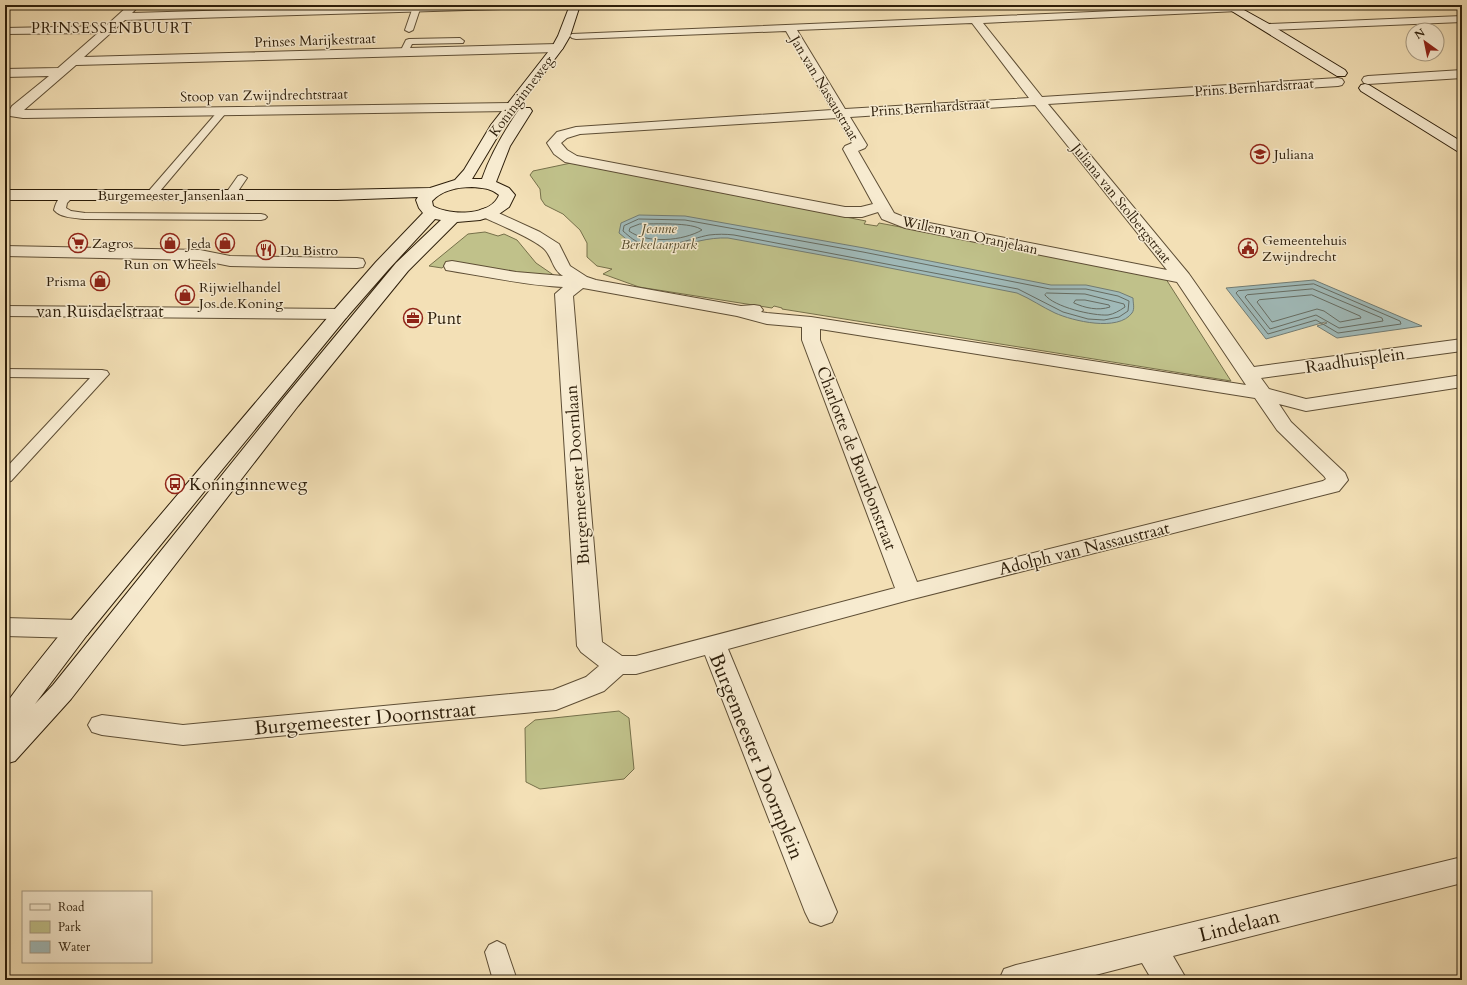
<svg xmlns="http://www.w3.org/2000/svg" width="1467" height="985" font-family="Cardo,serif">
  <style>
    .green { fill: #c0c18a; stroke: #76704a }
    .water { fill: #a0bab9; stroke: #727c73 }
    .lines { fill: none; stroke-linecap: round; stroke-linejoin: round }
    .shore { stroke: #666c62; stroke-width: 1 }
    .lane-casing { stroke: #5e4e35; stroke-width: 2 }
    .street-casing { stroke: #5e4e35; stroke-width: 2 }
    .secondary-casing { stroke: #2d1e0a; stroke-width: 2 }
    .lane { fill: #f7ebd0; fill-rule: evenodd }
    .street { fill: #f7ebd0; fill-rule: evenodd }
    .secondary { fill: #f7ebd0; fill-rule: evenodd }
    .labels { text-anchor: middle; stroke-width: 3; stroke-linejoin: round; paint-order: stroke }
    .far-street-label { font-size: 14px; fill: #2d1e0a; stroke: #f7ebd0 }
    .far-poi-label { font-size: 14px; fill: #2d1e0a; stroke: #f7ebd0; text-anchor: start }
    .far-park-label { font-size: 14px; font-style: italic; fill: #594f30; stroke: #f7ebd0 }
    .far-neighbourhood-label { font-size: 15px; letter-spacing: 1px; fill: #2d1e0a; stroke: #f7ebd0 }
    .street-label { font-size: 17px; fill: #2d1e0a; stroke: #f7ebd0 }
    .poi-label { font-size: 17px; fill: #2d1e0a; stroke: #f7ebd0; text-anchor: start }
    .near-street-label { font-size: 20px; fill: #2d1e0a; stroke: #f7ebd0 }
  </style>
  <rect width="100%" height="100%" fill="#f3e0b6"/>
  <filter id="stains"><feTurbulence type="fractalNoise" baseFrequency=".005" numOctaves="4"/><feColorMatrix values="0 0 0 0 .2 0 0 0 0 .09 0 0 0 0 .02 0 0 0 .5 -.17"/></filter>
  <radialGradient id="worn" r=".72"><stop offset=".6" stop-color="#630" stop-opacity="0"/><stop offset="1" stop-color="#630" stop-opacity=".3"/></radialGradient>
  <path class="green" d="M571 163 866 221 864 224 877 226 879 223 1164 276 1231 381 782 309V308L774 306 772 308 639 287 603 274 612 269 597 266 587 257V243L580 230 563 214 545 205 541 199 540 189 530 175 533 171Z
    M485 232 498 236 504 234 517 240 536 263 555 276 554 278 449 262 442 268 429 266 468 234Z
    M619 711 629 718 634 769 624 779 540 789 526 782 525 728 535 720Z"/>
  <path class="water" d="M639 215 685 216 864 248 1051 285H1086L1119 292 1133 298C1133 303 1135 309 1132 313 1118 332 1073 321 1055 313 1042 307 1031 299 1017 293L854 261 728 238C688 236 654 266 619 233L621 223Z
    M1314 280 1422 326 1337 338 1317 326 1327 323 1325 322 1266 339 1226 288Z"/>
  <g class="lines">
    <path class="shore" d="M639 219 685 220 863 252 1050 289H1086L1118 296 1129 301 1128 311 1119 317 1104 320 1088 319 1063 312 1018 289 734 235C726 234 717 234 709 235 689 239 665 250 644 244 635 242 630 237 623 231L624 226Z
      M640 224C653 224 693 222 702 230 683 241 647 244 629 231L630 228Z
      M1314 284 1400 321 1401 324 1338 333 1316 320 1268 334 1236 293 1238 291Z
      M1313 289 1382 318 1383 321 1339 328 1316 315 1270 329 1245 297 1247 295Z
      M1047 293 1085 294 1124 304 1125 307C1119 311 1114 314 1108 315 1093 316 1054 307 1045 295Z
      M1312 295 1360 316 1361 318 1340 322 1324 311 1317 309 1272 322 1257 302 1259 300Z
      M1076 300H1085L1109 305 1110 307C1098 311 1085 308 1074 303Z"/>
    <g class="lane-casing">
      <path id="lane" d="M413 7H416L420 9 413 30 409 32 405 30Z
        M460 38 464 41 463 43 412 44 407 54H401L400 52 406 40 409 39Z
        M222 109 225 110 227 112 225 114 155 197H147L145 195 147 193 219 110Z
        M242 175 247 178 234 197H226L224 195 226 193 238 176Z
        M69 192 75 195 67 203 66 208 71 211 85 213 261 214 265 215 267 217 265 219 261 220 85 219C75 218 61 218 54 210 56 202 60 194 69 192Z
        M5 369 102 370 107 371 109 374 11 481 5 483V469L90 378 5 377Z
        M497 941 505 945 517 980H493L485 952 489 945Z"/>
    </g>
    <g class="street-casing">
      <path id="street" d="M129 5H140L132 13 424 5H542L537 8 125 20 84 57 557 44 561 46 563 48 561 50 557 52 76 65 24 110 513 103 518 104 520 107 518 110 513 111 23 118 10 116 8 113 12 106 49 76 5 77V69L58 68 98 33 5 34V28L106 26Z
        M1234 6 1238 7 1239 9 1238 11 983 23 1042 97 1338 78 1342 79 1344 82 1342 85 1338 86 1048 104 1189 274 1254 367 1462 339V351L1261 378 1269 389 1306 399 1462 375V387L1306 411 1279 404 1291 422 1345 473 1348 480 1339 491 909 600 728 649 837 912 832 922 821 926 810 922 805 912 705 655 636 674H623L604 691 556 710 183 745 102 735 92 732 88 725 92 718 102 715 183 725 553 690 586 677 599 666 581 652 577 646 555 294 563 287C525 285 489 277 452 271L446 270 444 266 446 262 452 261 516 272 563 276C553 270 553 260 546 251 539 241 494 222 480 216L478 213 480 210 486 208 492 210 540 232 559 244 570 266 587 277 596 280 741 306 754 305 760 306 763 310 761 312 767 313 811 317 1246 385 1177 282 905 228 882 219 878 212 862 217H845L565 162 554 154 547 143 557 132 576 127 832 110 786 31 576 39 572 38 570 36 572 34ZM972 23 1029 98 845 109 797 30ZM1035 105 1167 270 909 219 894 213 858 151 865 148 867 145 850 117ZM837 118 852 143 845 146 843 149 873 204 861 207H845L577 156 567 150 561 143 567 138 580 134ZM583 288 737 316 767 324 802 327V340L895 588 636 656H622L602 642 573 296ZM820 329 1255 398 1277 430 1324 476 1326 479 1323 481 917 582 820 340Z
        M1462 16V22L1267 30 1263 29 1261 27 1263 25 1267 24Z
        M1462 70V78L1368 84 1364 83 1362 80 1364 77 1368 76Z
        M5 246 200 250 230 256 357 258 363 259 365 263 363 267 357 268 230 266 200 260 5 256Z
        M5 306 340 309 346 310 349 314 346 318 340 319 5 316Z
        M5 618 78 620 87 623 91 629 87 635 78 638 5 636Z
        M1462 857V883L1173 956 1187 980H1152L1142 963 1076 980H999L1004 969 1016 965Z"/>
    </g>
    <g class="secondary-casing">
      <path id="secondary" d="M570 5H580L570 36 563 48 502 129 472 179H482C491 153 505 130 520 108H530L532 111 510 146 496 182 509 188 515 195 509 207 499 214 480 220 457 222 408 271 298 406 71 699 15 761 5 764V705L22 682 69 623 334 310 376 262 423 213 419 208 416 200 418 197 337 200H5V190H337L430 188 455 180 464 170 491 125 552 47 558 36ZM472 187C483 188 491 188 499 195 491 216 450 216 433 206L432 201C442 190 458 187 472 187ZM435 219 441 220 396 263 284 398 53 685 35 704 87 635 346 318 388 270Z
        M1222 5H1235L1271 25 1345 70 1347 73 1345 76H1337Z
        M1365 84 1369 85 1462 142V152L1457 151 1361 91 1359 88 1361 85Z"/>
    </g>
    <use href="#lane" class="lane"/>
    <use href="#street" class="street"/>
    <use href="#secondary" class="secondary"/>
  </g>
  <defs>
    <g id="school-ring" transform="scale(1)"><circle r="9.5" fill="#f7ebd0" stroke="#8f2418" stroke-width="1.5"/><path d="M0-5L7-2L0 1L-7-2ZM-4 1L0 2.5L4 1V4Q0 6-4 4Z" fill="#8f2418"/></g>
    <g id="supermarket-ring" transform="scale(1)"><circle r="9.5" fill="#f7ebd0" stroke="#8f2418" stroke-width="1.5"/><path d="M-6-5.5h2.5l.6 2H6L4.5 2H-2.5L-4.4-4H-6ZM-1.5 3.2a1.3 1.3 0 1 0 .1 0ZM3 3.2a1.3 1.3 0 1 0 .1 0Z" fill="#8f2418"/></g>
    <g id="shop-ring" transform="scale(1)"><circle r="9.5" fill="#f7ebd0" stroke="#8f2418" stroke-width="1.5"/><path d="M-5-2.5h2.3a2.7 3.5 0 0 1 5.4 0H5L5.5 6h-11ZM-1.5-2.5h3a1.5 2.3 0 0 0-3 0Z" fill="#8f2418"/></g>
    <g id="civic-ring" transform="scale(1)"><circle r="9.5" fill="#f7ebd0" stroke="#8f2418" stroke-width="1.5"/><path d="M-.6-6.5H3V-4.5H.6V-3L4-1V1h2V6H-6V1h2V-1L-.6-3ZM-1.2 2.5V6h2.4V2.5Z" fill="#8f2418"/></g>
    <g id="restaurant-ring" transform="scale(1)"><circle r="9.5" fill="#f7ebd0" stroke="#8f2418" stroke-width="1.5"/><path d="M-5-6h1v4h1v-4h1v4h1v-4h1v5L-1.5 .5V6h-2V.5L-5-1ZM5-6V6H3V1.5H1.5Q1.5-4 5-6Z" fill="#8f2418"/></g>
    <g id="office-ring" transform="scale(1)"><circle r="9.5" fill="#f7ebd0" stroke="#8f2418" stroke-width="1.5"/><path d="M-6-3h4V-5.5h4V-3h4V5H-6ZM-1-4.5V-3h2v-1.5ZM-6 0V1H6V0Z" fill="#8f2418"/></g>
    <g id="bus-ring" transform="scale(1)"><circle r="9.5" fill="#f7ebd0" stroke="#8f2418" stroke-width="1.5"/><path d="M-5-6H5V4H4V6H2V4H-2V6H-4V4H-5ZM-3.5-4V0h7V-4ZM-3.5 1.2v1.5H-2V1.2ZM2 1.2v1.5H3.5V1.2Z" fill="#8f2418"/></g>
  </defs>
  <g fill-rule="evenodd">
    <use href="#school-ring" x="1260" y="154"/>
    <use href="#supermarket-ring" x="78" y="243"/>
    <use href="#shop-ring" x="170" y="243"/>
    <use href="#shop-ring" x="225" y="243"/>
    <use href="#civic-ring" x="1248" y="248"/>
    <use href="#restaurant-ring" x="266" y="250"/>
    <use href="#shop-ring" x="100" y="281"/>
    <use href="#shop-ring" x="185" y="295"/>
    <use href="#office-ring" x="413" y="318"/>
    <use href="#bus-ring" x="175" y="484"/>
  </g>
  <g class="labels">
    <g class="far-street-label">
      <text transform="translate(315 40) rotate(-2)" y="5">Prinses Marijkestraat</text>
      <text transform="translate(1254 87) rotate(-4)" y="5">Prins Bernhardstraat</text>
      <text transform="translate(825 88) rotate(59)" y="5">Jan van Nassaustraat</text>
      <text transform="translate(264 95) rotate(-1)" y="5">Stoop van Zwijndrechtstraat</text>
      <text transform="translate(521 96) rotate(-53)" y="5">Koninginneweg</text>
      <text transform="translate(930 107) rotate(-4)" y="5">Prins Bernhardstraat</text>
      <text x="171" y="200">Burgemeester Jansenlaan</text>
      <text transform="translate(1122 203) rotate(51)" y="5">Juliana van Stolbergstraat</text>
      <text transform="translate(970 235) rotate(12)" y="5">Willem van Oranjelaan</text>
    </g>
    <g class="far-poi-label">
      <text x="1274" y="159">Juliana</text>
      <text x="1262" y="245">Gemeentehuis<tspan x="1262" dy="16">Zwijndrecht</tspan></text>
      <text x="92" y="248">Zagros</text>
      <text x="211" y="248" text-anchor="end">Jeda</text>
      <text x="280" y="255">Du Bistro</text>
      <text x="170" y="269" text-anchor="middle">Run on Wheels</text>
      <text x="86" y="286" text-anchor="end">Prisma</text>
      <text x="199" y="292">Rijwielhandel<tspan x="199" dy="16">Jos de Koning</tspan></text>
    </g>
    <g class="far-park-label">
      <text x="659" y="233">Jeanne<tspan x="659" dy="16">Berkelaarpark</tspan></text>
    </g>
    <g class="far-neighbourhood-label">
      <text x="112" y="33">PRINSESSENBUURT</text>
    </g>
    <g class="street-label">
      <text x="100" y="317">van Ruisdaelstraat</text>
      <text transform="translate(1355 360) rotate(-8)" y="6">Raadhuisplein</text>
      <text transform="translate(857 458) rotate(69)" y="6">Charlotte de Bourbonstraat</text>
      <text transform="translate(577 475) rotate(-94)" y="6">Burgemeester Doornlaan</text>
      <text transform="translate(1084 548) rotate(-14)" y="6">Adolph van Nassaustraat</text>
    </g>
    <g class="poi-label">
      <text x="427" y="324">Punt</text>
      <text x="189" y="490">Koninginneweg</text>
    </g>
    <g class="near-street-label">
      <text transform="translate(365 718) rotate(-5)" y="7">Burgemeester Doornstraat</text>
      <text transform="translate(757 756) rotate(68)" y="7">Burgemeester Doornplein</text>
      <text transform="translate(1239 925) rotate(-14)" y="7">Lindelaan</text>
    </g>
  </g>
  <rect width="1467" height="985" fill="none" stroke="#f3e0b6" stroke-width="20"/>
  <rect x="6" y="6" width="1455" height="973" fill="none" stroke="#2d1e0a" stroke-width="2"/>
  <rect x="10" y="10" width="1447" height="965" fill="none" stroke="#2d1e0a"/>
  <rect x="22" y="891" width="130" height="72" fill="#f7ebd0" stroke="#a69981"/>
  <rect x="30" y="904" width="20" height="6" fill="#f7ebd0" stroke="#a69981"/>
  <text x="58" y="911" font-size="12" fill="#2d1e0a">Road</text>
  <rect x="30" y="921" width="20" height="12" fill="#c0c18a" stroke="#a69981"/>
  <text x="58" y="931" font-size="12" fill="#2d1e0a">Park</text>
  <rect x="30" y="941" width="20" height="12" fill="#a0bab9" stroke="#a69981"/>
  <text x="58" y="951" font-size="12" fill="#2d1e0a">Water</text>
  <g transform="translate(1425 42) rotate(327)"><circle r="19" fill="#f7ebd0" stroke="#a69981"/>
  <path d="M0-3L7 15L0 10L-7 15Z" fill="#8f2418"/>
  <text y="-6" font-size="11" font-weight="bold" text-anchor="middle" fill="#2d1e0a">N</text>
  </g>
  <rect width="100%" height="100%" filter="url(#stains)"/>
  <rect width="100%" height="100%" fill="url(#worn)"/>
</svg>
